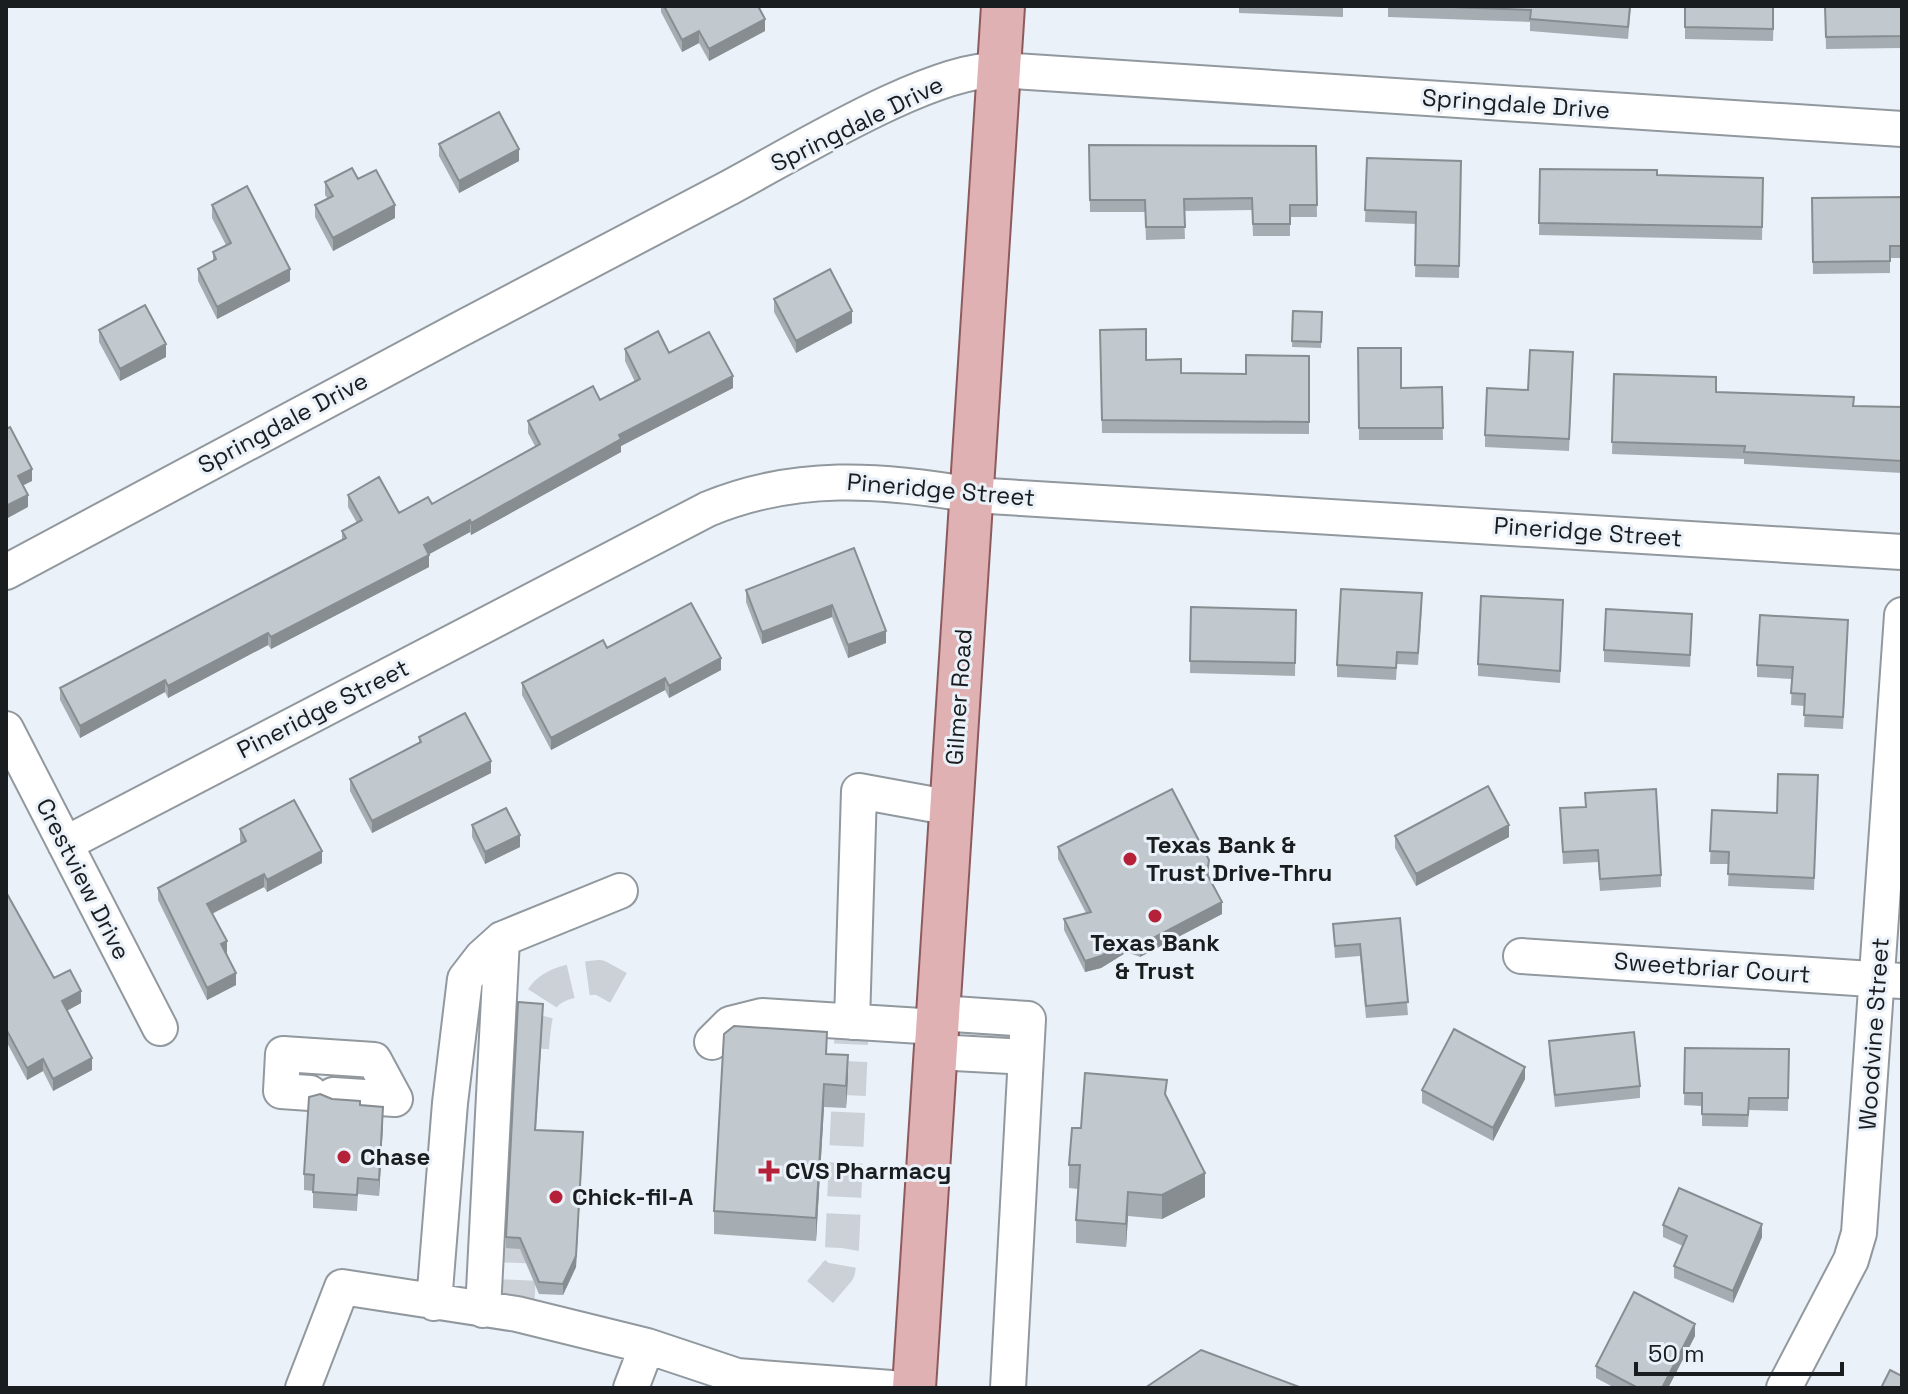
<svg xmlns="http://www.w3.org/2000/svg" width="1908" height="1394" font-family="'Space Grotesk',sans-serif">
  <style>
    .lines { fill: none; stroke-linecap: round; stroke-linejoin: round }
    .minor-tunnel { stroke: #cbd1d7; stroke-width: 34; stroke-dasharray: 34 17; stroke-linecap: butt }
    .minor-casing { stroke: #91989e; stroke-width: 38 }
    .major-casing { stroke: #8d5b5d; stroke-width: 46 }
    .minor { stroke: #fff; stroke-width: 34 }
    .major { stroke: #e0b1b2; stroke-width: 42 }
    .wall { fill: #a6adb2 }
    .shaded-wall { fill: #878d91 }
    .building { fill: #c1c9cf; stroke: #878d91; stroke-width: 2 }
    .poi-dot { fill: #b42138; stroke: #eaf1f8; stroke-width: 3 }
    .labels { text-anchor: middle; stroke-width: 6; stroke-linejoin: round; paint-order: stroke }
    .street-label { font-size: 24px; fill: #1a1d1f; stroke: #eaf1f8 }
    .poi-label { font-size: 24px; font-weight: bold; fill: #1a1d1f; stroke: #eaf1f8; text-anchor: start }
  </style>
  <rect width="100%" height="100%" fill="#eaf1f8"/>
  <g class="lines">
    <path class="minor-tunnel" d="M532 1048C536 993 542 983 599 977L624 991
      M820 1292 838 1271 842 1248 852 1022
      M517 1314 522 1204"/>
    <g class="minor-casing">
      <path id="minor" d="M6 572C244 444 483 316 723 191 788 157 930 68 999 70L1902 129
        M6 729 160 1028
        M65 844 708 509C795 473 881 479 972 495L1902 552
        M1521 956 1902 981
        M938 1013 1028 1019 1008 1388
        M852 1022 859 791 952 808
        M712 1042 730 1024 762 1016 937 1027
        M936 1052 1026 1057
        M310 1093 281 1091 283 1054 374 1060 395 1099
        M333 1095 395 1099
        M434 1303 450 1103 465 979 482 957 502 939 620 891
        M483 1310 502 939
        M303 1388 342 1287 517 1314 647 1346 737 1376 891 1388
        M631 1388 647 1346
        M1784 1388 1851 1260 1859 1233 1902 615"/>
    </g>
    <g class="major-casing">
      <path id="major" d="M914 1388 1003 6"/>
    </g>
    <use href="#minor" class="minor"/>
    <use href="#major" class="major"/>
  </g>
  <path class="wall" d="M661 6H758L765 31 709 61 699 43 682 52 661 12Z
    M1239 6H1343V17L1239 13Z
    M1388 6H1631L1628 39 1530 31V22L1388 17Z
    M1685 6H1774L1773 41 1685 39Z
    M1825 6H1902V48L1826 49Z
    M439 144 519 161 459 193 439 156Z
    M1089 145 1316 146 1317 217H1290V236H1253L1252 210 1184 211 1185 239 1146 240 1145 212H1090Z
    M1367 158 1461 161 1459 278 1415 277 1416 224 1365 222Z
    M1540 169 1657 175 1763 178 1762 240 1539 235Z
    M358 179 395 218 333 251 315 217V205L328 199 325 195V182Z
    M1902 197V258H1890V273L1813 274 1812 198Z
    M212 205 290 281 217 319 198 281V269L213 261V252L226 245 212 218Z
    M774 299 852 323 796 353 774 312Z
    M1293 311 1322 312 1321 348 1292 347Z
    M99 330 166 357 120 381 99 342Z
    M1100 330 1146 360 1181 373 1246 374 1309 356V434L1102 433Z
    M1358 348 1401 388 1442 387 1443 440H1359Z
    M625 349 669 353 733 388 621 446V452L471 535 470 532 429 554V567L271 649 268 645 168 698 165 692 80 738 60 700V688L342 540V531L357 523 348 507V495L399 513 432 504 535 446 528 433V421L600 400 635 382 625 361Z
    M1573 364 1569 451 1485 447V435L1528 390Z
    M1614 374 1716 392 1853 406 1902 407V473L1744 464V459L1612 454Z
    M854 548 886 643 848 658 832 617 762 644 746 602V590Z
    M1422 605 1418 665 1397 664 1396 680 1337 677V665Z
    M1191 607 1296 610 1295 676 1190 673Z
    M1563 612 1560 683 1478 676V664Z
    M1692 626 1690 667 1604 662V650Z
    M1848 632 1843 729 1804 727 1805 706 1791 705 1792 679 1757 677V665Z
    M607 648 721 670 669 698 665 690 551 750 522 695V683Z
    M419 737 491 773 372 833 350 791V779L419 743Z
    M1818 775 1814 890 1728 886 1729 864H1710L1712 810 1777 813Z
    M1585 793 1661 875V887L1600 891 1598 862 1563 864 1560 808 1585 807Z
    M472 825 520 847 485 864 472 837Z
    M240 829 322 863 267 892 264 887 212 914 227 953 236 985 207 1000 158 900V888L241 844 240 841Z
    M1395 836 1509 837 1416 886 1395 848Z
    M1058 847 1209 872V877L1222 914 1140 957 1127 952 1101 968 1085 972 1064 930V919L1086 913 1058 859Z
    M6 892 54 978 81 1003 67 1011 92 1070 53 1091 43 1071 27 1080 6 1041Z
    M1400 918 1408 1015 1366 1018 1360 956 1335 958 1333 924Z
    M543 1015 536 1130 583 1144 576 1267 563 1295 539 1294 520 1249 506 1248V1237Z
    M1549 1041 1640 1086V1098L1555 1107 1549 1053Z
    M1685 1048 1789 1049 1788 1111 1749 1110 1748 1127 1702 1126V1106L1684 1105Z
    M827 1054 848 1078 846 1108 824 1107 816 1241 714 1234V1211Z
    M1525 1079 1493 1141 1422 1103V1090Z
    M1167 1097 1205 1197 1162 1219 1128 1216 1126 1247 1076 1243V1220L1078 1189 1069 1188V1165L1081 1128Z
    M332 1099 360 1105 383 1123 379 1196 358 1194 357 1211 313 1208V1191L304 1190V1174Z
    M1663 1225 1762 1237 1733 1303 1674 1278V1266L1683 1246 1663 1237Z
    M1695 1336 1668 1388H1615L1596 1378V1366Z"/>
  <path class="shaded-wall" d="M765 19V31L709 61V49Z
    M699 31V43L682 52V40Z
    M519 149V161L459 193V181Z
    M395 205V218L333 251V238Z
    M290 269V281L217 319V307Z
    M852 311V323L796 353V341Z
    M166 344V357L120 381V369Z
    M733 376V388L621 446V452L471 535V523L619 435Z
    M32 469V481L18 488V476Z
    M28 495V507L6 519V506Z
    M470 520V532L424 557V545Z
    M429 555V567L271 649V637Z
    M832 605V617L762 644V632Z
    M886 631V643L848 658V645Z
    M268 633V645L168 698V686Z
    M721 658V670L669 698V686Z
    M665 678V690L551 750V738Z
    M165 680V692L80 738V726Z
    M491 761V773L372 833V821Z
    M1509 825V837L1416 886V874Z
    M520 835V847L485 864V852Z
    M322 851V863L267 892V880Z
    M264 874V887L207 916V904Z
    M1222 902V914L1140 957V945Z
    M1127 940V952L1101 968 1085 972V961Z
    M227 941V953L221 956V944Z
    M236 973V985L207 1000V988Z
    M81 991V1003L62 1013V1001Z
    M848 1055V1078L846 1108V1086Z
    M92 1058V1070L53 1091V1079Z
    M43 1059V1071L27 1080V1068Z
    M1525 1067V1079L1493 1141V1128Z
    M824 1084V1107L816 1241V1218Z
    M383 1107V1123L379 1196V1180Z
    M583 1132 576 1267 563 1295V1284Z
    M1205 1173V1197L1162 1219V1195Z
    M1128 1192V1216L1126 1247V1224Z
    M1762 1224V1237L1733 1303V1291Z
    M1695 1324V1336L1668 1388H1662Z"/>
  <path class="building" d="M664 6H758L765 19 709 49 699 31 682 40Z
    M1424 6H1630L1628 27 1530 19 1531 10Z
    M1685 6H1773V29L1685 27Z
    M1825 6H1902V36L1826 37Z
    M499 112 519 149 459 181 439 144Z
    M1089 145 1316 146 1317 205H1290V224H1253L1252 198 1184 199 1185 227H1146L1145 200H1090Z
    M1367 158 1461 161 1459 266 1415 265 1416 212 1365 210Z
    M352 168 358 179 376 170 395 205 333 238 315 205 333 196 325 182Z
    M1540 169 1657 170V175L1763 178 1762 227 1539 223Z
    M247 186 290 269 217 307 198 269 216 259 213 252 231 243 212 205Z
    M1902 197V246H1890V261L1813 262 1812 198Z
    M830 269 852 311 796 341 774 299Z
    M145 305 166 344 120 369 99 330Z
    M1293 311 1322 312 1321 342 1292 341Z
    M1146 329V360L1181 359V373L1246 374V355L1309 356V422L1102 420 1100 330Z
    M658 331 669 353 709 332 733 376 619 435 621 439 471 523 470 520 424 545 429 555 271 637 268 633 168 686 165 680 80 726 60 688 346 538 342 531 362 520 348 495 379 477 399 513 428 497 432 504 540 444 528 421 593 386 600 400 640 379 625 349Z
    M1358 348H1401V388L1442 387 1443 428H1359Z
    M1530 350 1573 352 1569 439 1485 435 1487 388 1528 390Z
    M1614 374 1716 377V392L1854 397 1853 406 1902 407V461L1744 452 1745 446 1612 442Z
    M10 427 32 469 18 476 28 495 6 506V429Z
    M854 548 886 631 848 645 832 605 762 632 746 590Z
    M1341 589 1422 593 1418 653 1397 652 1396 668 1337 665Z
    M1481 596 1563 600 1560 671 1478 664Z
    M691 603 721 658 669 686 665 678 551 738 522 683 603 640 607 648Z
    M1191 607 1296 610 1295 663 1190 661Z
    M1606 609 1692 614 1690 655 1604 650Z
    M1760 615 1848 620 1843 717 1804 715 1805 694 1791 693 1793 667 1757 665Z
    M465 713 491 761 372 821 350 779 421 742 419 737Z
    M1778 774 1818 775 1814 878 1728 874 1729 852 1710 851 1712 810 1777 813Z
    M1488 786 1509 825 1416 874 1395 836Z
    M1172 789 1209 860 1207 874 1222 902 1140 945 1127 940 1101 956 1085 961 1064 919 1091 912 1058 847Z
    M1656 789 1661 875 1600 879 1598 850 1563 852 1560 808 1586 807 1585 793Z
    M294 800 322 851 267 880 264 874 207 904 227 941 221 944 236 973 207 988 158 888 246 841 240 829Z
    M506 808 520 835 485 852 472 825Z
    M6 892 54 978 70 970 81 991 62 1001 92 1058 53 1079 43 1059 27 1068 6 1029Z
    M1400 918 1408 1002 1366 1006 1360 944 1335 946 1333 924Z
    M518 1002 543 1004 535 1130 583 1132 576 1256 563 1284 539 1282 520 1238 506 1237Z
    M734 1026 827 1032 826 1054 848 1055 846 1086 824 1084 816 1218 714 1211 724 1034Z
    M1454 1029 1525 1067 1493 1128 1422 1090Z
    M1634 1032 1640 1086 1555 1095 1549 1041Z
    M1685 1048 1789 1049 1788 1098H1749L1748 1115 1702 1114V1093H1684Z
    M1085 1073 1167 1080 1165 1094 1205 1173 1162 1195 1128 1192 1126 1224 1076 1220 1080 1165H1069L1072 1128H1081Z
    M320 1094 332 1099 360 1101V1105L383 1107 379 1180 358 1178 357 1195 313 1192 314 1175 304 1174 309 1097Z
    M1679 1188 1762 1224 1733 1291 1674 1266 1687 1236 1663 1225Z
    M1634 1292 1695 1324 1662 1388H1638L1596 1366Z
    M1201 1350 1302 1388H1145Z
    M1890 1370 1902 1376V1388H1881Z"/>
  <g class="poi-dot">
    <circle cx="1130" cy="859" r="8"/>
    <circle cx="1155" cy="916" r="8"/>
    <circle cx="344" cy="1157" r="8"/>
    <path d="M765 1159h8v8h8v8h-8v8h-8v-8h-8v-8h8z"/>
    <circle cx="556" cy="1197" r="8"/>
  </g>
  <g class="labels">
    <g class="street-label">
      <text transform="translate(1516 104) rotate(4)" y="8">Springdale Drive</text>
      <text transform="translate(857 124) rotate(-26)" y="8">Springdale Drive</text>
      <text transform="translate(283 423) rotate(-28)" y="8">Springdale Drive</text>
      <text transform="translate(941 490) rotate(5)" y="8">Pineridge Street</text>
      <text transform="translate(1588 532) rotate(4)" y="8">Pineridge Street</text>
      <text transform="translate(959 697) rotate(-86)" y="8">Gilmer Road</text>
      <text transform="translate(323 709) rotate(-27)" y="8">Pineridge Street</text>
      <text transform="translate(83 879) rotate(63)" y="8">Crestview Drive</text>
      <text transform="translate(1712 968) rotate(4)" y="8">Sweetbriar Court</text>
      <text transform="translate(1874 1034) rotate(-86)" y="8">Woodvine Street</text>
    </g>
    <g class="poi-label">
      <text x="1146" y="853">Texas Bank &amp;<tspan x="1146" dy="28">Trust Drive-Thru</tspan></text>
      <text x="1155" y="951" text-anchor="middle">Texas Bank<tspan x="1155" dy="28">&amp; Trust</tspan></text>
      <text x="360" y="1165">Chase</text>
      <text x="785" y="1179">CVS Pharmacy</text>
      <text x="572" y="1205">Chick-fil-A</text>
    </g>
  </g>
  <rect width="1908" height="1394" fill="none" stroke="#1a1d1f" stroke-width="16"/>
  <path d="M1636 1362v12h206v-12" fill="none" stroke="#1a1d1f" stroke-width="4"/>
  <text x="1648" y="1362" font-size="24" fill="#1a1d1f" stroke="#eaf1f8" stroke-width="6" paint-order="stroke">50 m</text>
</svg>
